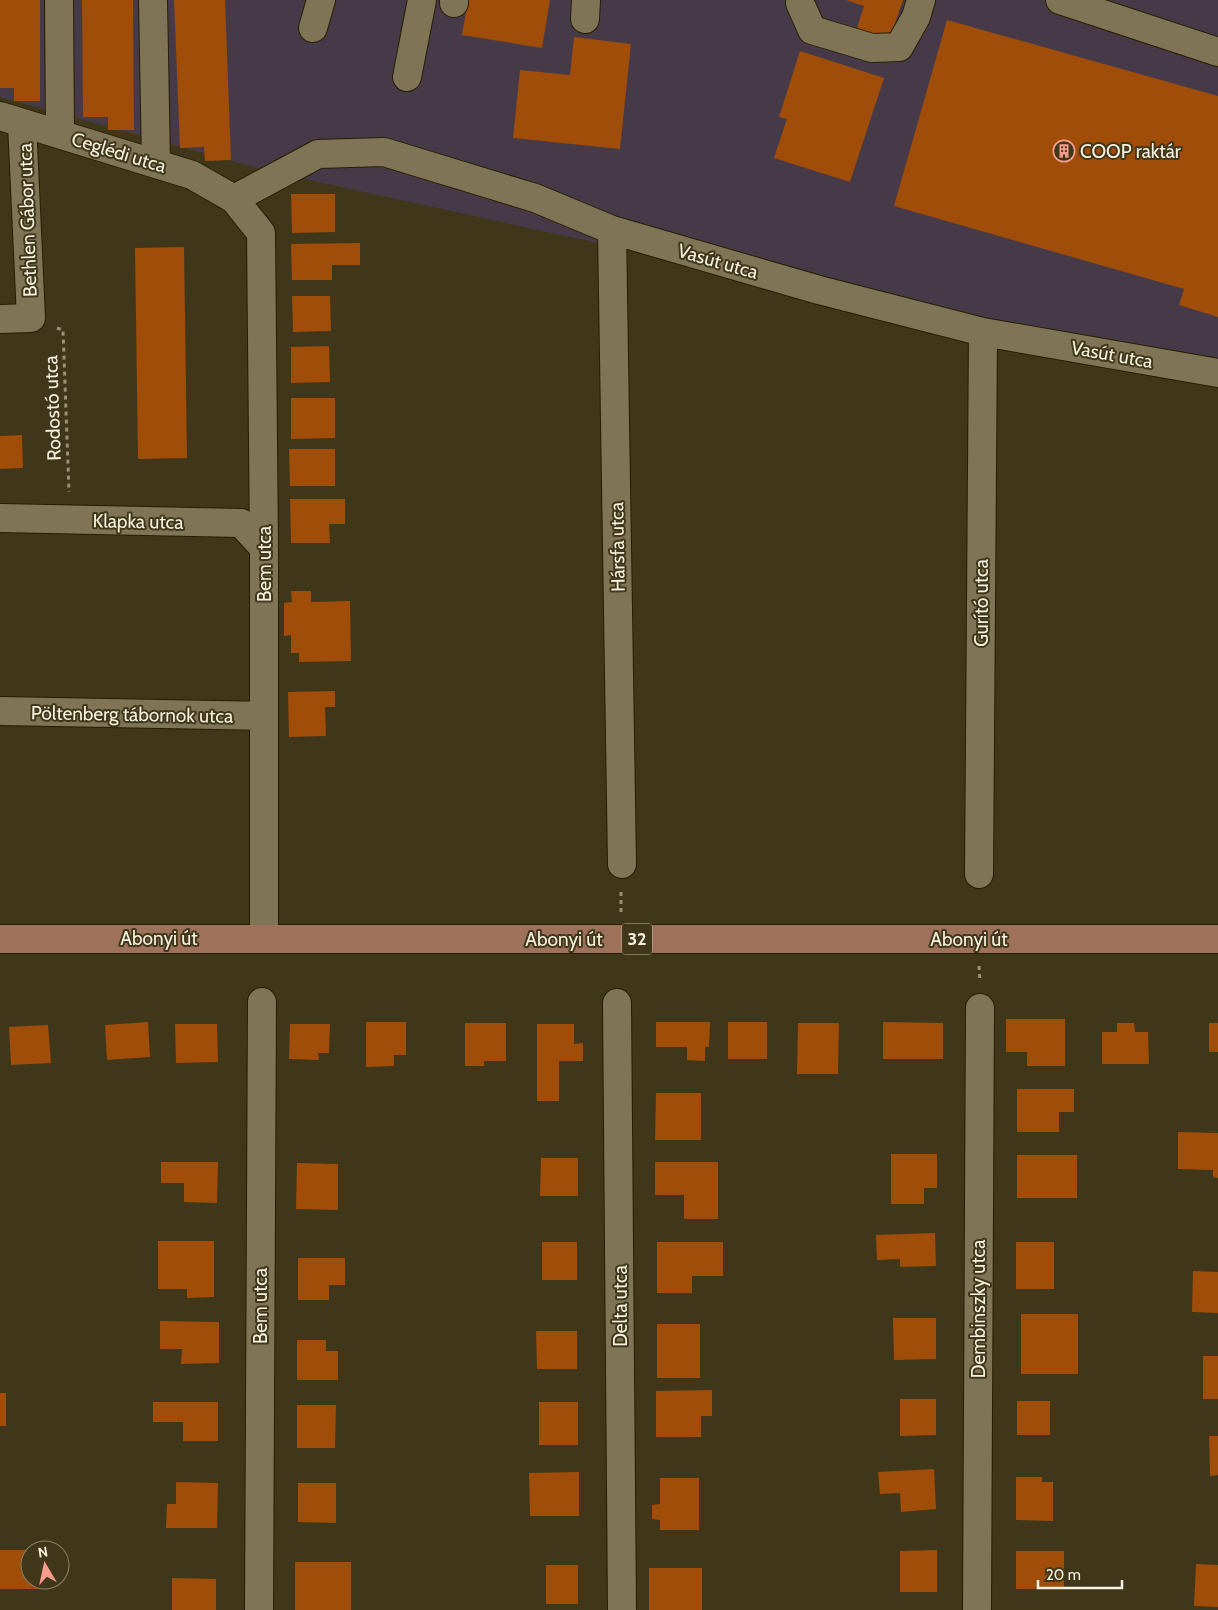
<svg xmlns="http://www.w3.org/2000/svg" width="1218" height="1610" font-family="Cabin,sans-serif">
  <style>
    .industrial { fill: #463a49 }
    .building { fill: #9f4d09 }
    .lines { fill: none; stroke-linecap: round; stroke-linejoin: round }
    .minor-casing { stroke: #271e02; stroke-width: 30 }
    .major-casing { stroke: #271e02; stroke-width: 30 }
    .path { stroke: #989079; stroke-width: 3; stroke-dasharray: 4 4; stroke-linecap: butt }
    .minor { stroke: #7f7556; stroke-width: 28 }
    .major { stroke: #9d715a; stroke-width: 28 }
    .labels { text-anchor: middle; stroke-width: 4; stroke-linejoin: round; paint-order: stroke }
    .shield { fill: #40371a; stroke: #bfb8a4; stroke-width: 1 }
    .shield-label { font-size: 18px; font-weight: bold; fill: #f6f0df }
    .poi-label { font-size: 19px; fill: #f6f0df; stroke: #40371a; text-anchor: start }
    .street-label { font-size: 19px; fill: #f6f0df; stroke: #40371a }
  </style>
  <rect width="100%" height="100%" fill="#40371a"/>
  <path class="industrial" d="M0 0H1218V378L272 172 0 97Z"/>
  <path class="building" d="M0 0H40V101H14V88H0Z
    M82 0H133L134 130H108V117H83Z
    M174 0H225L231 160 205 161 204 147 180 148Z
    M468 0H550L542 48 462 35Z
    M846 0H903L889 41 856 31 864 6Z
    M947 20 1218 96V317L1179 305 1184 289 894 206Z
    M574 37 631 44 620 149 513 138 520 70 570 75Z
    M800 51 884 78 850 182 774 158 787 119 779 117Z
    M291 194H335V232L292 233Z
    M360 243V265H332V280H292L291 244Z
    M184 247 187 458 138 459 135 248Z
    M292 296H330L331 331 293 332Z
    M329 346 330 382 291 383V347Z
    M291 398H335V438L291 439Z
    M22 435 23 468 0 469V436Z
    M289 449H335V486H290Z
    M290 499H345V524H329L330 543H291Z
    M291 591H311V602L350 601 351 661 299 662V653H291V635L284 636V603L292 602Z
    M335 691V707H325L326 736 289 737 288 692Z
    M1006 1019H1065V1066H1027V1052H1006Z
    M148 1022 150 1057 107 1060 105 1025Z
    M366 1022H406V1055H394V1066L366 1067Z
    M656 1022H710L709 1047H705V1061L687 1060V1047H656Z
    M728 1022H767V1059H728Z
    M883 1022 943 1023V1059H883Z
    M465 1023H506V1061H484V1066H465Z
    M798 1023H839L838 1074H797Z
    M1117 1023H1134L1135 1032H1148L1149 1064H1102V1032H1117Z
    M1209 1023H1218V1052H1209Z
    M175 1024H217L218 1062 176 1063Z
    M290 1024H330L329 1053H318L319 1060 289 1059Z
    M537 1024H574V1044L583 1043V1061H559V1101H537Z
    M48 1025 51 1063 11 1065 9 1027Z
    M1017 1089H1074V1112H1059V1132H1017Z
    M656 1093H701V1140H655Z
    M1178 1132 1218 1133V1178L1213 1177V1170L1178 1169Z
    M891 1154H937V1188H924V1204H891Z
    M1017 1155H1077V1198H1017Z
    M541 1158H578V1196H540Z
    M161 1162H218L217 1203 184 1202V1183H161Z
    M655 1162H718V1219H684V1195H655Z
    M297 1163 338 1164V1210L296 1209Z
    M935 1233 936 1266 900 1267V1259L877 1260 876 1235Z
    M158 1241H214V1297L187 1298V1289H158Z
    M542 1242H577V1280H542Z
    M657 1242H723V1276H692V1293H657Z
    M1016 1242H1054V1289H1016Z
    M298 1258H345V1285H329V1300H298Z
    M1193 1271 1218 1272V1313L1192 1312Z
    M1021 1314H1078V1374H1021Z
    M893 1318H936V1359L894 1360Z
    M160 1321 219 1322V1363L181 1364 182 1349H160Z
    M657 1324H700V1378H657Z
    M536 1331H577V1369H537Z
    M297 1340H326V1351H338V1380H297Z
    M1203 1356H1218V1399H1203Z
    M712 1390V1416H701V1437H656V1391Z
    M0 1393H6V1426H0Z
    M900 1399H936V1435L900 1436Z
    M1017 1401H1050V1435H1017Z
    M153 1402H218V1441H183V1422H153Z
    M539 1402H578V1445H539Z
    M297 1405H336L335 1448H297Z
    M1209 1436H1218V1475L1210 1476Z
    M934 1469 936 1509 901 1512 900 1493 880 1494 878 1472Z
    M579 1472V1516H530L529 1473Z
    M1016 1477H1042V1482H1053V1521L1016 1520Z
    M660 1478H699V1530H660V1520L652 1519V1505L660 1504Z
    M176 1482 218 1483 217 1528H166L167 1504H176Z
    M298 1483H336V1523L298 1522Z
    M0 1550H30V1580H51V1589H0Z
    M937 1550V1592H900V1551Z
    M1016 1551H1064V1589H1016Z
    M295 1562H351V1610H295Z
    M1196 1564 1218 1565V1607L1194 1606Z
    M546 1565H578V1604H546Z
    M649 1568H702V1610H649Z
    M172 1578 216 1579V1610H172Z"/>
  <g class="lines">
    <g class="minor-casing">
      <path id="minor" d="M59 0 60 134
        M153 0 156 163
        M800 0V3L812 30 872 48 899 47 916 17 921 0
        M1060 0 1218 52
        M454 3V0
        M585 19 586 0
        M313 28 321 0
        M407 77 422 0
        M0 116 192 175 234 199 261 233 264 548V938
        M234 199 318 154 384 152 535 198 612 230 819 290 983 332 1218 373
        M612 230 622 864
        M0 319 31 318 22 123
        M0 518 241 523 264 548
        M0 711 263 716
        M979 874 983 332
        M617 1003 622 1610
        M259 1610 262 1002
        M977 1610 980 1008"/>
    </g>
    <g class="major-casing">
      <path id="major" d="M0 939H1218"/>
    </g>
    <path class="path" d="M57 328 63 330 69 492
      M621 912V891
      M979 966 980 982"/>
    <use href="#minor" class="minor"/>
    <use href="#major" class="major"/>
  </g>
  <defs>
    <g id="building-ring" transform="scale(1.125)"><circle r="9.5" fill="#40371a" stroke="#f49d8d" stroke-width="1.5"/><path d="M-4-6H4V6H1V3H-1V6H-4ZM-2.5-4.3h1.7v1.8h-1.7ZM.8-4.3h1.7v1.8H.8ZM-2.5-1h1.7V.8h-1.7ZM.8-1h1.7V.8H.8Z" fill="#f49d8d"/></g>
  </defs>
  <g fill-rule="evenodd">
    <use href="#building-ring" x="1064" y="151"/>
  </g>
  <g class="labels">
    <rect class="shield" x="622" y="923.5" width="30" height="31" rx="4"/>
    <g class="shield-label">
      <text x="637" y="945">32</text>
    </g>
    <g class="poi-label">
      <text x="1080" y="158">COOP raktár</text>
    </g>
    <g class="street-label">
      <text transform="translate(119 152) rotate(17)" y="7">Ceglédi utca</text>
      <text transform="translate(27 220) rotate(-92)" y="7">Bethlen Gábor utca</text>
      <text transform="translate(718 261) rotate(16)" y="7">Vasút utca</text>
      <text transform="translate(1112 354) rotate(10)" y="7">Vasút utca</text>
      <text transform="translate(52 408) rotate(-92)" y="7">Rodostó utca</text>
      <text transform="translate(138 521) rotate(1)" y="7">Klapka utca</text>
      <text transform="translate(617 547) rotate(-91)" y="7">Hársfa utca</text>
      <text transform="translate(264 564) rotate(-90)" y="7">Bem utca</text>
      <text transform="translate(981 603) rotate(-90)" y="7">Gurító utca</text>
      <text transform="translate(132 714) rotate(1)" y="7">Pöltenberg tábornok utca</text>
      <text x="159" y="945">Abonyi út</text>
      <text x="564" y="946">Abonyi út</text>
      <text x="969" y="946">Abonyi út</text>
      <text transform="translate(260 1306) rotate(-90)" y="7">Bem utca</text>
      <text transform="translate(620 1306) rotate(-90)" y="7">Delta utca</text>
      <text transform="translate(978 1309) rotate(-90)" y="7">Dembinszky utca</text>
    </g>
  </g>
  <g transform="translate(45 1565) rotate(351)"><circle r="24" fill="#40371a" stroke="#898169"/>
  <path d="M0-4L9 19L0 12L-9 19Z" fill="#f49d8d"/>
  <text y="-8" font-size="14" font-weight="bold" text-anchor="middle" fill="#f6f0df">N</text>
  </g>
  <path d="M1038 1580v8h84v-8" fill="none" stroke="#f6f0df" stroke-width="2.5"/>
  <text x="1046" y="1580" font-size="15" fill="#f6f0df" stroke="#40371a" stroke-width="4" paint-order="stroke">20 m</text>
</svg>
